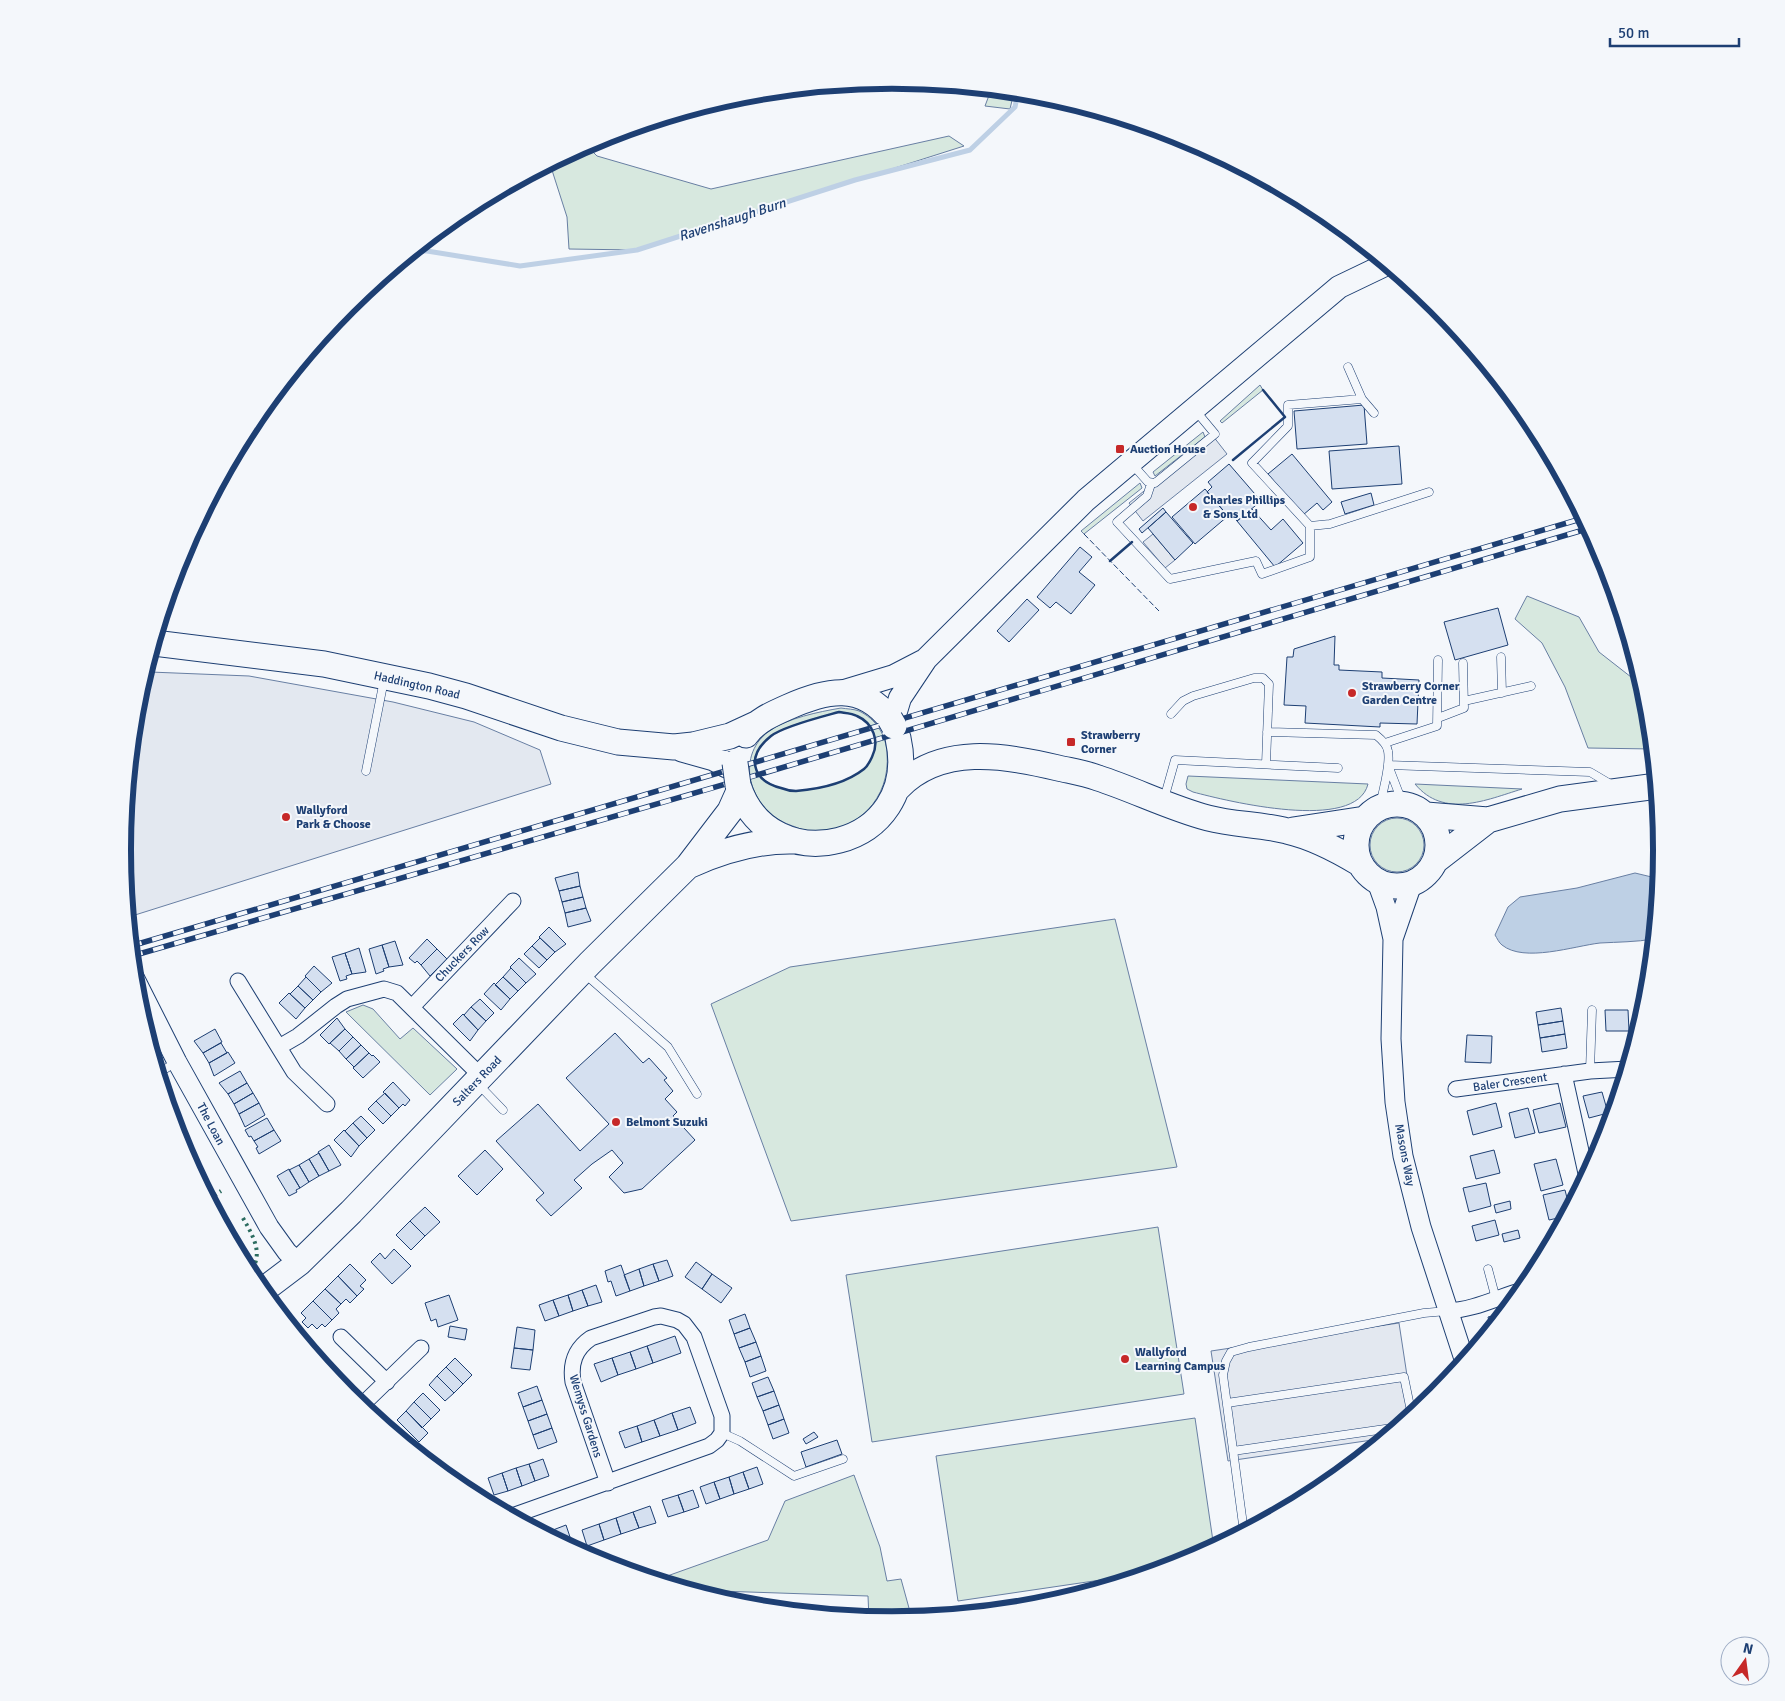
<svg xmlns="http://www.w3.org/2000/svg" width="1785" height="1701" font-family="Signika,sans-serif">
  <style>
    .green { fill: #d7e8df; stroke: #687fa3; fill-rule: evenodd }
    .parking { fill: #e3e8f0; stroke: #687fa3 }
    .water { fill: #bed0e5; stroke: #687fa3 }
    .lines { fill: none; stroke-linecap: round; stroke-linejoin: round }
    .stream { stroke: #bed0e5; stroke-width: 5 }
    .building { fill: #d5e0f0; stroke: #1d3f73 }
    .service-casing { stroke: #1d3f73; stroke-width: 9 }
    .minor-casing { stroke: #1d3f73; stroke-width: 17 }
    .tertiary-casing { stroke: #1d3f73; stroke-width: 21 }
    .secondary-casing { stroke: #1d3f73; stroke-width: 24 }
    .primary-casing { stroke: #1d3f73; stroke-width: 27 }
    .service { stroke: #f4f7fb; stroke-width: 8 }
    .minor { stroke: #f4f7fb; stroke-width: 15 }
    .tertiary { stroke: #f4f7fb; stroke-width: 19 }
    .secondary { stroke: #f4f7fb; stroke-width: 22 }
    .primary { stroke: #f4f7fb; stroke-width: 25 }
    .rail-casing { stroke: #1d3f73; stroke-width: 5.5 }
    .rail { stroke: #f4f7fb; stroke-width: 4; stroke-dasharray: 11; stroke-linecap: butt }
    .primary-bridge-casing { stroke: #1d3f73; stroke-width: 27; stroke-linecap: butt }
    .primary-bridge { stroke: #f4f7fb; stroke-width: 25 }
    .hedge { stroke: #2c6c60; stroke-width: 4; stroke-dasharray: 2.5 4; stroke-linecap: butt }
    .fence { stroke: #1d3f73; stroke-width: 1; stroke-dasharray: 6 2.5; stroke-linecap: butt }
    .wall { stroke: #1d3f73; stroke-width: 2.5 }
    .poi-dot { fill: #c62828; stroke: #f4f7fb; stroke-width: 2 }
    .labels { text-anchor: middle; stroke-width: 4; stroke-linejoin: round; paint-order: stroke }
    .poi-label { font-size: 12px; font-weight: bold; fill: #1d3f73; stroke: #f4f7fb; text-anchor: start }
    .street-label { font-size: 12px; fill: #1d3f73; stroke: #f4f7fb }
    .water-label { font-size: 14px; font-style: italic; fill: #1d3f73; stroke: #f4f7fb }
    .rim { fill: none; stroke: #1d3f73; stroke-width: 6 }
  </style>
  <rect width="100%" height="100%" fill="#f4f7fb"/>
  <path class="green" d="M991 90 1014 92 1010 109 985 106Z
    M949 136 964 146 637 250 569 249 567 217 550 164 586 145 597 156 711 189Z
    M1260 385 1263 390 1222 423 1220 421Z
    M1203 432 1205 437 1155 476 1153 472Z
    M1140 483 1142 488 1084 534 1081 531Z
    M1527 596 1579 617 1599 652 1631 677 1642 681 1648 700 1653 749 1588 748 1565 687 1542 643 1515 619Z
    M841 708C847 709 854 709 859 711 876 719 886 735 887 753 891 798 857 834 811 831 804 831 796 827 790 825 751 811 733 758 769 731 788 718 818 712 841 708ZM839 712C845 713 852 713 857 716 873 723 880 741 872 757 870 761 868 766 864 769 844 784 820 789 796 791 791 791 786 790 781 788 752 780 746 756 771 736 784 726 821 717 839 712Z
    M1188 776 1368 784C1356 833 1227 801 1193 792L1187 789 1186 784Z
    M1415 784 1522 789C1486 800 1444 819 1415 784Z
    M1370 845a27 27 0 1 1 54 0a27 27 0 1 1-54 0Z
    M1115 919 1177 1167 791 1221 711 1004 790 967Z
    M363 1005 373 1009 400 1039 413 1028 457 1069 430 1095 346 1012Z
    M1158 1227 1184 1394 872 1442 846 1275Z
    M1195 1418 1214 1548 1187 1562 1155 1572 958 1601 936 1456Z
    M854 1475 880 1547 887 1581 901 1579 912 1619 892 1621 869 1619 868 1596 689 1590 656 1580 768 1540 785 1501Z"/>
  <path class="parking" d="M1213 436 1227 454 1143 521 1129 503Z
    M1153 534 1175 560 1165 568 1143 542Z
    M150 672 249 676 393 702 474 722 540 750 551 784 135 915 127 897 122 850 137 700 144 675Z
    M1399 1323 1413 1415 1386 1438 1228 1461 1211 1351Z"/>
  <path class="water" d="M1635 873 1660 879 1654 939C1636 942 1618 942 1600 943 1574 946 1524 963 1502 945 1499 943 1497 938 1495 935L1508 907 1520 897 1577 888Z"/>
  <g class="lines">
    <path class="stream" d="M414 251H427L520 266 637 250 855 180 970 150 1015 107 1018 92"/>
  </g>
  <path class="building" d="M1364 405 1367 444 1297 449 1294 411Z
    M1399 446 1402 484 1332 489 1329 451Z
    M1292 454 1332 502 1323 510 1317 503 1303 515 1268 474Z
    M1229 464 1261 501 1237 521 1231 514 1228 516 1207 492 1212 487 1208 482Z
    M1205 489 1228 516 1195 544 1172 517Z
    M1371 493 1374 505 1345 514 1341 502Z
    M1163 508 1166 512 1142 533 1139 529Z
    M1252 509 1271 530 1283 519 1303 543 1275 567 1237 521Z
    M1166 512 1193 543 1175 560 1148 528Z
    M1080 547 1092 557 1079 572 1095 585 1071 614 1056 602 1050 608 1037 597Z
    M1027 599 1039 610 1009 642 997 631Z
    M1498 608 1508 645 1455 660 1444 622Z
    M1335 636 1334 665H1339V670L1382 672V678L1419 680 1417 724 1380 723V727L1305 723 1306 706 1284 705 1287 657H1293L1294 649Z
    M578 872 580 886 559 891 555 878Z
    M580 886 583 897 562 902 559 891Z
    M583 897 586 908 565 913 562 902Z
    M586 908 591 921 568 927 565 913Z
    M549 927 566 944 555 952 539 937Z
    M540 938 555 952 547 960 532 946Z
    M427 939 437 949 421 965 417 961 415 963 409 958Z
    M395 941 403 965 389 967 382 945Z
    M382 945 389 967 383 969 384 971 376 974 369 949Z
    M532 946 547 960 539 968 524 954Z
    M359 948 366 972 352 974 345 953Z
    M437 949 447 959 430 976 421 965Z
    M345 953 352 974 346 976 347 979 340 981 332 957Z
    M519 958 536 974 526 983 510 967Z
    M314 966 332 983 321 992 305 976Z
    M511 968 526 983 518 991 503 977Z
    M306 977 321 992 313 1000 298 986Z
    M503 977 518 991 510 999 495 985Z
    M494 983 510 999 501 1010 484 994Z
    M298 986 313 1000 305 1008 290 994Z
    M289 993 305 1008 296 1019 279 1003Z
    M480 999 494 1013 486 1021 471 1007Z
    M471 1007 486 1021 478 1030 464 1015Z
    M1561 1008 1563 1021 1538 1025 1536 1012Z
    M1605 1010H1628L1629 1031H1606Z
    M463 1014 478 1030 470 1041 453 1024Z
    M337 1018 345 1029 329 1044 320 1035Z
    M1563 1021 1565 1034 1540 1038 1538 1025Z
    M215 1029 222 1042 203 1053 194 1041Z
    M345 1029 353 1037 339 1051 330 1043Z
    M615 1033 643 1063 649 1058 667 1078 664 1080 673 1091 665 1099 677 1112 673 1116 695 1140 642 1189 624 1193 609 1177 623 1163 612 1150 592 1164 574 1180 582 1188 551 1216 536 1200 544 1193 496 1141 538 1104 580 1151 609 1124 566 1078Z
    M1565 1034 1567 1048 1542 1052 1540 1038Z
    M1467 1035 1492 1036 1491 1063 1465 1062Z
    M353 1037 361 1045 346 1059 339 1051Z
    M221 1043 227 1053 209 1063 203 1053Z
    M361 1045 369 1053 354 1067 346 1059Z
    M228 1052 235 1063 214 1076 209 1063Z
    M369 1053 372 1056 373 1055 380 1062 363 1078 353 1068Z
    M240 1071 247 1083 228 1094 219 1083Z
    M393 1082 410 1100 405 1106 403 1104 399 1108 383 1092Z
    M247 1083 253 1093 234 1104 228 1094Z
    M1602 1092 1608 1113 1589 1118 1583 1096Z
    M253 1093 259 1103 239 1114 234 1104Z
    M385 1093 399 1108 391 1116 376 1101Z
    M376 1101 391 1116 383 1124 368 1109Z
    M259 1103 265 1115 245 1127 239 1114Z
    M1496 1103 1502 1127 1473 1135 1467 1111Z
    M1560 1103 1566 1127 1539 1133 1533 1110Z
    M1528 1108 1535 1133 1515 1138 1509 1113Z
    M361 1116 375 1130 367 1138 353 1123Z
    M267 1118 274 1130 254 1141 251 1136 249 1137 245 1130Z
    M353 1123 367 1138 359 1146 345 1131Z
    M274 1130 281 1141 259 1154 256 1148 258 1147 254 1141Z
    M344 1130 359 1146 351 1157 334 1140Z
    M329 1145 341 1165 329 1171 318 1152Z
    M485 1150 503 1169 477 1195 458 1176Z
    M1494 1150 1500 1173 1476 1179 1470 1156Z
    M319 1153 329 1171 319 1176 309 1159Z
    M309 1159 319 1176 309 1182 299 1165Z
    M1556 1159 1563 1185 1541 1191 1534 1164Z
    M299 1165 309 1182 300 1188 289 1170Z
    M289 1169 300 1188 296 1190 297 1192 289 1196 277 1176Z
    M1486 1183 1491 1206 1469 1212 1463 1188Z
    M1565 1190 1570 1210 1567 1216 1549 1220 1543 1195Z
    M1510 1201 1511 1209 1496 1213 1494 1205Z
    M425 1207 440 1222 425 1236 410 1221Z
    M1495 1220 1499 1235 1476 1241 1472 1226Z
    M410 1221 425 1236 411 1250 396 1235Z
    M1518 1230 1520 1238 1504 1242 1502 1234Z
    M394 1249 411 1266 392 1284 371 1262 380 1253 385 1259Z
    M667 1260 673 1276 659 1281 653 1264Z
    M696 1262 712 1274 702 1289 685 1277Z
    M350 1264 366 1280 360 1286 364 1289 357 1296 338 1276Z
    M653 1264 659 1281 644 1286 639 1269Z
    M621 1265 630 1291 616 1296 611 1281 608 1282 605 1271Z
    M639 1269 644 1286 630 1291 624 1275Z
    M712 1274 732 1288 721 1303 702 1289Z
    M338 1276 357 1296 350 1303 346 1299 341 1304 325 1289Z
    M596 1285 602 1302 588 1306 582 1290Z
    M325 1289 341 1304 336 1309 339 1313 332 1320 313 1301Z
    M582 1290 588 1306 573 1311 568 1295Z
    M449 1295 458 1320 438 1327 436 1319 431 1321 425 1303Z
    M568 1295 573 1311 559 1316 553 1300Z
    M553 1300 559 1316 545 1321 539 1305Z
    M313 1301 332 1320 325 1327 322 1324 317 1329 312 1324 308 1328 302 1322 306 1318 301 1313Z
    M1505 1313 1491 1330 1488 1317Z
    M745 1314 750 1328 734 1334 729 1320Z
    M450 1326 467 1329 465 1340 448 1337Z
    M517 1327 535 1330 533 1350 514 1348Z
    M750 1328 756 1342 739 1348 734 1334Z
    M675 1336 681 1353 653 1363 647 1346Z
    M756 1342 761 1356 745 1362 739 1348Z
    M647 1346 653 1363 636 1369 630 1352Z
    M514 1348 533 1350 530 1370 511 1368Z
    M630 1352 636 1369 618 1375 612 1358Z
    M761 1356 766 1371 750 1377 745 1362Z
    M455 1358 472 1375 463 1384 446 1367Z
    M612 1358 618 1375 601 1382 594 1364Z
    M446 1367 463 1384 454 1393 437 1376Z
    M437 1376 454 1393 445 1401 429 1385Z
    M768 1377 774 1391 757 1397 752 1383Z
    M537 1386 542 1400 523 1407 518 1393Z
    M774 1391 779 1405 763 1411 757 1397Z
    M423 1393 440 1410 431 1419 414 1402Z
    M542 1400 547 1414 528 1421 523 1407Z
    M414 1402 431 1419 422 1428 406 1411Z
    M779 1405 784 1419 768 1425 763 1411Z
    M690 1407 696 1423 678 1430 672 1413Z
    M406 1411 428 1433 419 1442 397 1420Z
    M672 1413 678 1430 660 1436 654 1420Z
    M547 1414 552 1428 533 1435 528 1421Z
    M784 1419 789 1433 773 1439 768 1425Z
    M654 1420 660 1436 642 1442 637 1426Z
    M637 1426 642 1442 625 1448 619 1432Z
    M552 1428 557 1442 538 1449 533 1435Z
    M814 1432 818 1437 806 1444 803 1439Z
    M837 1440 842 1454 806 1467 801 1452Z
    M543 1459 549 1476 535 1481 529 1464Z
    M529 1464 535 1481 522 1486 516 1468Z
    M757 1467 763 1484 749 1489 743 1472Z
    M516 1468 522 1486 508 1491 502 1473Z
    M743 1472 749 1489 734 1494 729 1477Z
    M502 1473 508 1491 494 1495 488 1478Z
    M729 1477 734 1494 720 1499 714 1482Z
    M714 1482 720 1499 706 1504 700 1487Z
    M473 1484 478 1499 461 1488Z
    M693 1490 699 1507 684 1512 678 1495Z
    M678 1495 684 1512 668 1517 662 1500Z
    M650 1506 656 1523 639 1528 633 1512Z
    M633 1512 639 1528 621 1534 616 1518Z
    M616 1518 621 1534 604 1540 599 1524Z
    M599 1524 604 1540 587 1546 582 1530Z
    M566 1525 572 1543 565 1545 556 1540 553 1530Z
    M553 1530 556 1540 543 1533Z"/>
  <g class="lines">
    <g class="service-casing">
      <path id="service" d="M1362 399 1374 413
        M1132 464 1148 482 1155 483 1215 434 1195 410
        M1151 484 1147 496 1117 522 1170 579 1256 561 1262 574 1310 557V526L1330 524 1429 492
        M1310 526 1252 463 1288 426V405L1362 399 1348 367
        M1501 657 1502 693
        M1464 701 1531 686
        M1171 714 1183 701 1193 696 1254 678H1263L1269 684 1266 764
        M1438 718 1464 708 1463 663
        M1267 732 1376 735C1381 739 1387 744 1388 751 1391 767 1382 791 1380 808
        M1385 743 1437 726 1438 660
        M1388 765 1590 772 1612 785
        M1388 765 1403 804
        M366 771 384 680
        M1164 799 1175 760 1338 768
        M585 974 668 1047 697 1094
        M1590 1071 1592 1010
        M159 1073 176 1062
        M478 1084 503 1110
        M1488 1269 1496 1299
        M1227 1403 1404 1377 1412 1416
        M722 1433 740 1441 794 1476 843 1459
        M1233 1451 1399 1427
        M1244 1532 1223 1375 1226 1361 1231 1352 1249 1347 1424 1313 1447 1311"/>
    </g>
    <g class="minor-casing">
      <path id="minor" d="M238 981 294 1072 327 1104
        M412 1007 513 901
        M279 1047 298 1036 336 1006 347 999 384 989 397 993 482 1077
        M1564 1074 1587 1178
        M1456 1089 1590 1071 1628 1069
        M1447 1311C1474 1310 1498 1297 1523 1290
        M341 1337 387 1382
        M361 1406 421 1348
        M512 1516 709 1446 717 1440 722 1433V1416L694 1337 684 1324 677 1320 661 1316 654 1317 591 1338C575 1349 570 1363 573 1382L608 1483"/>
    </g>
    <g class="tertiary-casing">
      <path id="tertiary" d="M1377 882 1386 907 1393 939 1391 1039 1395 1102 1403 1156 1421 1227 1465 1362
        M1393 939 1412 884
        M134 977 177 1062 269 1227 287 1252 299 1263"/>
    </g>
    <g class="secondary-casing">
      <path id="secondary" d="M841 692 894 676 923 661
        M894 718 900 698 926 659 1086 500 1339 287 1387 264"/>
    </g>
    <g class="primary-casing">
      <path id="primary" d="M154 643 324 664 429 686 466 696 561 728 618 742 674 747 693 745 730 736 756 724
        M746 735C756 721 772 714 788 707 826 690 861 682 890 719
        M682 749 714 758 727 765
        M738 785C769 884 923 849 898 738
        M898 788C940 744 1005 755 1058 768 1071 771 1085 773 1098 778 1135 790 1170 808 1208 818 1234 825 1261 824 1287 831 1313 837 1336 849 1359 863
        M1356 845a41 41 0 1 1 82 0a41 41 0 1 1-82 0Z
        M1426 815 1488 820 1560 799 1657 786
        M1293 830 1365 819
        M1435 861 1488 820
        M688 866C721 851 757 840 794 841
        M262 1291 299 1263 351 1212 590 963 688 866 730 811 739 791"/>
    </g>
    <use href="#service" class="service"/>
    <use href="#minor" class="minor"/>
    <use href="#tertiary" class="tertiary"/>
    <use href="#secondary" class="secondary"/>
    <use href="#primary" class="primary"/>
    <g class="rail-casing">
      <path id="rail" d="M131 946 1584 518
        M132 956 764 773 1590 528"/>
    </g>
    <use href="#rail" class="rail"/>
    <g class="primary-bridge-casing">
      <path id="primary-bridge" d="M890 719 894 726
        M735 763 738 785"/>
    </g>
    <use href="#primary-bridge" class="primary-bridge"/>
    <path class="hedge" d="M209 1199 221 1191
      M243 1218C253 1236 265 1255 249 1273"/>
    <path class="fence" d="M1084 534 1159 611"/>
    <path class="wall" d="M1233 460 1285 417 1263 390
      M1110 561 1132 542
      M839 712C845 713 852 713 857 716 873 723 880 741 872 757 870 761 868 766 864 769 845 784 820 789 796 791 791 791 786 790 781 788 751 780 746 756 771 736 784 726 821 717 839 712Z"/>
  </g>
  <g class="poi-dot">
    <rect x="1115" y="444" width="10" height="10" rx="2.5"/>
    <circle cx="1193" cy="507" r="5"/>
    <circle cx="1352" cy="693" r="5"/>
    <rect x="1066" y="737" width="10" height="10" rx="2.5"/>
    <circle cx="286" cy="817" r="5"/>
    <circle cx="616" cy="1122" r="5"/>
    <circle cx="1125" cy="1359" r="5"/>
  </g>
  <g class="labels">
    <g class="poi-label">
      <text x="1130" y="453">Auction House</text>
      <text x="1203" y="504">Charles Phillips<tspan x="1203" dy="14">&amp; Sons Ltd</tspan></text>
      <text x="1362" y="690">Strawberry Corner<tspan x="1362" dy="14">Garden Centre</tspan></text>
      <text x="1081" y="739">Strawberry<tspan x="1081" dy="14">Corner</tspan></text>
      <text x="296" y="814">Wallyford<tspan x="296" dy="14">Park &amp; Choose</tspan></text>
      <text x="626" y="1126">Belmont Suzuki</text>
      <text x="1135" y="1356">Wallyford<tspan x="1135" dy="14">Learning Campus</tspan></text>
    </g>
    <g class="street-label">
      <text transform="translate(417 685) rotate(13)" y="4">Haddington Road</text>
      <text transform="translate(462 954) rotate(-46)" y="4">Chuckers Row</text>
      <text transform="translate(477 1081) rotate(-46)" y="4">Salters Road</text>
      <text transform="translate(1510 1082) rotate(-8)" y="4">Baler Crescent</text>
      <text transform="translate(211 1124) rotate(62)" y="4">The Loan</text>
      <text transform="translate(1405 1155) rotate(79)" y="4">Masons Way</text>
      <text transform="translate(586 1416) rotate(73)" y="4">Wemyss Gardens</text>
    </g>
    <g class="water-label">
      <text transform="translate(732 219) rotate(-18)" y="5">Ravenshaugh Burn</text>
    </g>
  </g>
  <path d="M0 0H1785V1701H0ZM131 850a761 761 0 1 1 1522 0a761 761 0 1 1-1522 0Z" fill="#f4f7fb" fill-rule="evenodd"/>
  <path class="rim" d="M131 850a761 761 0 1 1 1522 0a761 761 0 1 1-1522 0Z"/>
  <g transform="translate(1745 1661) rotate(14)"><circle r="24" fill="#f4f7fb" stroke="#9eadc5"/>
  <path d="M0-4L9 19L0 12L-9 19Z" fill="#c62828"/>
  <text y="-8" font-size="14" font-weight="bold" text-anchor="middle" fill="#1d3f73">N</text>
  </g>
  <path d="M1610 38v8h129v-8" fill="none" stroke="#1d3f73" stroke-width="2.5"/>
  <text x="1618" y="38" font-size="15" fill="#1d3f73" stroke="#f4f7fb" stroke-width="4" paint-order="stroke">50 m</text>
</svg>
